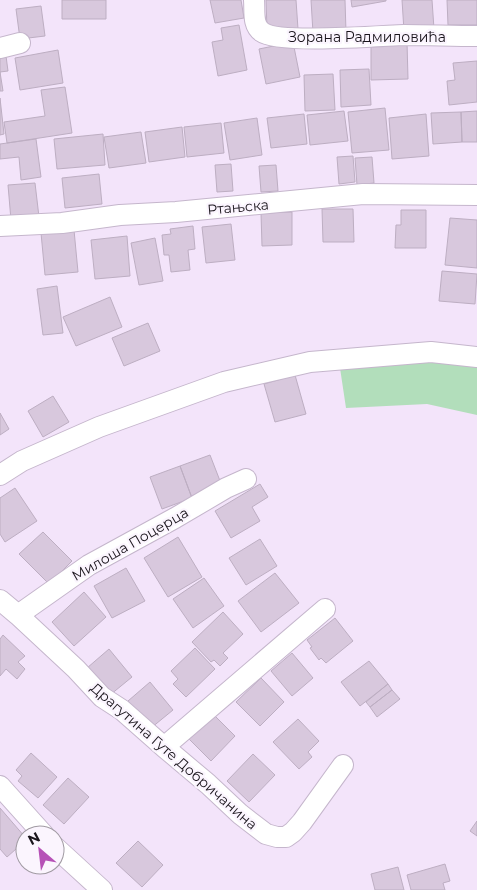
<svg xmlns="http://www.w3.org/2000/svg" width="477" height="890" font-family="Montserrat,sans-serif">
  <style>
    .green { fill: #b2debb }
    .building { fill: #d8c8dd; stroke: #bdaec2 }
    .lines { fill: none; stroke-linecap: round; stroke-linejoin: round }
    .minor-casing { stroke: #c5b6cc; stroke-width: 22 }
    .minor { stroke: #fff; stroke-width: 20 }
    .labels { text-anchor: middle; stroke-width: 4.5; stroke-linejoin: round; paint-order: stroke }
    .street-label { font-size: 14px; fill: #19141b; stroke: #fbf5fe }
  </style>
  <rect width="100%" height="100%" fill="#f3e4fa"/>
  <path class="green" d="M430 358 477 366V415L427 404 346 408 340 368Z"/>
  <path class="building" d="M62 0H106V19H62Z
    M210 0H241L244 18 215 23Z
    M266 0H296L298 29 267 30Z
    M311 0H345L346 32 313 33Z
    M351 0H386V1L352 7Z
    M402 0H432L434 29 404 31Z
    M447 0H477V25H448Z
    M41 6 45 36 20 39 16 9Z
    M239 25 247 70 218 76 212 42 223 40 221 28Z
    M293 42 300 77 266 84 259 49Z
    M407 42 408 79 371 80V43Z
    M58 50 63 83 20 90 15 58Z
    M6 56 8 71 0 72 3 91H0V57Z
    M477 61V102L449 105 447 81 455 80 453 63Z
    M369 69 371 105 341 107 340 70Z
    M333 74 335 110 305 111 304 75Z
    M65 87 72 133 7 143 4 122 45 116 41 90Z
    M0 98 4 134 0 135Z
    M385 108 389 150 352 153 348 112Z
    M344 111 348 141 310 145 307 115Z
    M477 111V142H462L461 112Z
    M461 112 462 142 433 144 431 113Z
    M304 114 307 144 271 148 267 118Z
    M426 114 429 156 392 159 389 118Z
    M257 118 262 155 230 160 224 123Z
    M221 123 224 153 187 157 184 127Z
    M182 127 185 157 149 162 145 132Z
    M141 132 146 163 109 168 104 137Z
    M103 134 105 165 57 169 54 139Z
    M36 139 41 177 21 180 19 157 0 159V144Z
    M353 156 355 182 339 184 337 157Z
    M372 157 374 183 357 185 355 158Z
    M231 164 233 191 217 192 215 165Z
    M276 165 278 191 261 192 259 166Z
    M99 174 102 204 65 208 62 178Z
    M35 183 39 217 11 220 8 185Z
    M322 209H353L354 242H323Z
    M401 210H426V248H395L396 225H401Z
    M292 212V245L262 246 261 213Z
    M450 218 477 220V268L445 265Z
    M231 224 235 260 206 263 202 227Z
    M193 226 195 249 188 250 190 270 171 272 169 255H164L162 235 171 234 170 229Z
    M74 230 78 272 45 275 41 233Z
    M127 236 130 276 95 279 91 240Z
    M155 238 163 281 139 285 131 243Z
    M442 271 477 274 475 304 439 301Z
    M57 286 63 333 43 335 37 289Z
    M110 297 122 327 76 346 63 317Z
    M148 323 160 351 124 366 112 338Z
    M295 375 306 414 275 422 264 384Z
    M53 396 69 422 43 437 28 411Z
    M0 413 9 429 0 435Z
    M210 455 222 486 192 498 180 466Z
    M180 466 192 498 162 509 150 477Z
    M260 484 268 497 252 507 260 521 231 538 215 511Z
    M15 488 37 521 5 542 0 534V498Z
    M43 532 72 561 49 584 19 554Z
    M178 537 202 577 168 597 144 558Z
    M260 539 277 566 246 585 229 558Z
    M126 568 145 601 112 618 94 586Z
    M275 573 299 603 261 632 238 601Z
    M204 578 224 606 193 628 173 599Z
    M84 592 106 617 74 646 52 622Z
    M223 612 243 634 223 653 228 658 220 666 214 660 211 662 192 642Z
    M335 618 353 641 326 663 321 658 319 660 310 648 312 647 307 640Z
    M3 635 25 656 18 662 25 669 17 679 6 669 0 676V639Z
    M195 648 215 669 186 697 173 684 178 679 171 671Z
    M109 649 132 677 110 695 87 668Z
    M292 653 313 678 292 696 271 671Z
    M369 661 388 684 360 706 341 682Z
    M261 678 284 702 260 726 236 702Z
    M150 682 173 710 151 728 128 701Z
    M388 684 392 690 370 707 366 702Z
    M392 690 400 699 377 717 370 707Z
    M213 714 235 736 211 761 189 739Z
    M298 719 319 741 308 752 312 757 299 769 273 742Z
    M31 753 57 777 38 798 18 781 22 776 16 770Z
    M253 754 275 775 249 802 227 781Z
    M68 778 89 797 64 824 43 805Z
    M0 808 25 837V841L7 857 0 849Z
    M477 821V836L470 831Z
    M138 841 163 865 142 887 116 863Z
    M445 864 450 881 443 883 445 890H411L407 875Z
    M398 867 404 890H375L371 874Z"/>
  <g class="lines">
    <g class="minor-casing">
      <path id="minor" d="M254 0C255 11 252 25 262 32 278 44 379 36 404 35 428 35 453 36 477 36
        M0 48 20 43
        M0 226 62 223 120 215 176 212 363 194 477 195
        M0 475 22 461 99 427 224 382 310 362 431 352 477 357
        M0 600 18 615 76 669 102 697 122 710 164 747 208 784 240 814 266 834 277 837H286L293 832 302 822 343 765
        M18 615 89 565 175 518 226 488 246 479
        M164 747 325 609
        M0 786 44 835
        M55 847 102 890"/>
    </g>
    <use href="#minor" class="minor"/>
  </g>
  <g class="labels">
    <g class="street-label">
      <text x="367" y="42">Зорана Радмиловића</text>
      <text transform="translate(238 207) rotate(-5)" y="5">Ртањска</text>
      <text transform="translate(130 544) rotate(-30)" y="5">Милоша Поцерца</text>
      <text transform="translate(174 756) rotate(41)" y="5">Драгутина Гуте Добричанина</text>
    </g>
  </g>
  <g transform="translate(40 850) rotate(332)"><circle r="24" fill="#fbf5fe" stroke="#a19ba3"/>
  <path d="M0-4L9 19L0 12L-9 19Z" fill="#b651b7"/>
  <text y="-8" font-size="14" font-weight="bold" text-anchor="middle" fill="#19141b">N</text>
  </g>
</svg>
